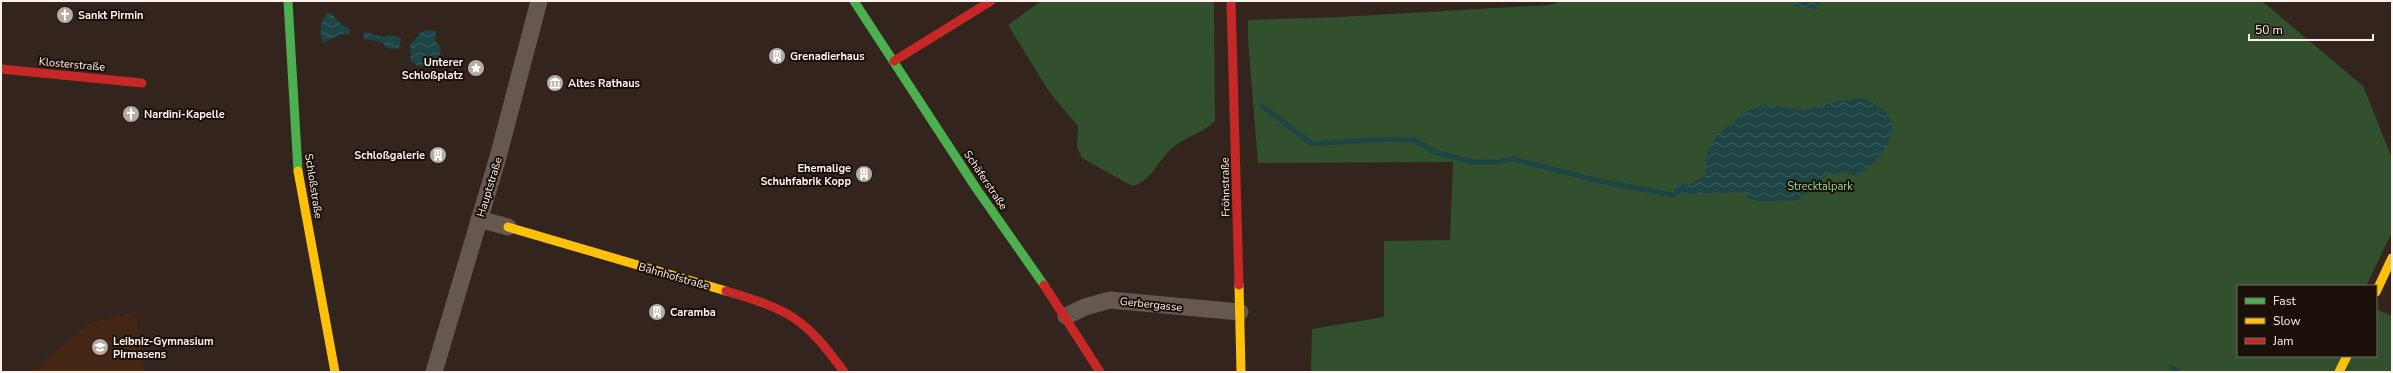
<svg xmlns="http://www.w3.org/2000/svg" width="2393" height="373" font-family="'Nunito Sans',sans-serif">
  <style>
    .built { fill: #442615 }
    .park { fill: #32502d }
    .water { fill: url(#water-waves) }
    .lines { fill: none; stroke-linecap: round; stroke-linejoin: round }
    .stream { stroke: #1e4546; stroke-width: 5 }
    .street { stroke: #645850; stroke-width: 17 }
    .fast { stroke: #4caf50; stroke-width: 9 }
    .slow { stroke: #ffc107; stroke-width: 9 }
    .jam { stroke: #c62828; stroke-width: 9 }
    .labels { text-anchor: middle; stroke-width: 4; stroke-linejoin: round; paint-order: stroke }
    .poi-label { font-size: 11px; font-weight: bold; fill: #fdf2ec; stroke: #1b0f09; text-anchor: start }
    .street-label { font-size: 11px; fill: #fdf2ec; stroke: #1b0f09 }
    .park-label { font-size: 11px; fill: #89e084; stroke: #1b0f09 }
  </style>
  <defs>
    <pattern id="water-waves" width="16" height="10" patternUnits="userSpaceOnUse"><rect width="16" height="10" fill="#1e4546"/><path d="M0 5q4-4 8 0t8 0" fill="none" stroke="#406061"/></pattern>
  </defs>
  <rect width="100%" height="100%" fill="#33251d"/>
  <path class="built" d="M135 312 145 372H31L89 323Z"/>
  <path class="park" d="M1041 1H1214L1215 121C1202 134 1183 137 1171 149 1157 162 1151 182 1132 186L1082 158 1077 147 1078 126 1050 93 1008 25Z
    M1562 1H2262L2363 86 2392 158V232L2366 286H2238V356H2376V309L2392 316V372H1292L1311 371 1312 329 1384 317V241L1450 240 1453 162 1258 163 1248 40V20L1340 17 1549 5Z"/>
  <path class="water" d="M1792 1H1820L1819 9 1793 6Z
    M330 12 343 26 349 28 350 32 348 35 342 34 323 43C319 31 319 19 330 12Z
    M427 30 436 31 435 41 440 46 441 52 438 57 432 59 428 67 418 66 411 61 410 45 420 33Z
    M366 32 382 37 389 35 401 38 399 49 388 48 381 42 364 39 363 33Z
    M1861 98C1914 115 1890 153 1857 177L1845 172 1827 175 1797 201C1780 199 1765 205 1749 199L1745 192 1674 195 1675 186 1680 183 1687 185 1706 176 1705 167 1708 150 1717 136 1746 111 1765 104 1804 110 1833 102Z"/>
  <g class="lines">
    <path class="stream" d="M1262 106 1312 144 1389 139 1414 140 1435 152 1472 162H1495L1514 159 1599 181 1674 195
      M2171 367 2178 372"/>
    <path class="street" d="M479 219 508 227
      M1066 316 1085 307 1110 300 1240 312
      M434 372 498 157 539 1"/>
    <path class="fast" d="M288 1 298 171
      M854 1 976 188 1044 285"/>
    <path class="slow" d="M298 171 335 372
      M508 227 726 291
      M1239 285 1241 372
      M2376 292 2392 258
      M2339 372 2347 356"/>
    <path class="jam" d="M1231 1 1239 285
      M894 61 991 1
      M1 69 142 83
      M1044 285 1100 372
      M726 291C790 310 805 318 844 372"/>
  </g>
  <defs>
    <g id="church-disc" transform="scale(0.9)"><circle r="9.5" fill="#b6aaa4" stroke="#1b0f09"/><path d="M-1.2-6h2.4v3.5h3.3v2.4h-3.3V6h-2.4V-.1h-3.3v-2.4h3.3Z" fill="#fff"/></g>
    <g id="building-disc" transform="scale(0.9)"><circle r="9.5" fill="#b6aaa4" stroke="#1b0f09"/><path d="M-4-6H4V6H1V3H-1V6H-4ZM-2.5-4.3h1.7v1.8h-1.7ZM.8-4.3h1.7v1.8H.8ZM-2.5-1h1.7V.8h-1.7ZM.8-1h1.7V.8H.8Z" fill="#fff"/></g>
    <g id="sight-disc" transform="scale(0.9)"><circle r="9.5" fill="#b6aaa4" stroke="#1b0f09"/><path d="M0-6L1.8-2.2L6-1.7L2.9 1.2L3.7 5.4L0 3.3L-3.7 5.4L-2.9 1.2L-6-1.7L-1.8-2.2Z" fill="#fff"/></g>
    <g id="museum-disc" transform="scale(0.9)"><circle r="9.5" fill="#b6aaa4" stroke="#1b0f09"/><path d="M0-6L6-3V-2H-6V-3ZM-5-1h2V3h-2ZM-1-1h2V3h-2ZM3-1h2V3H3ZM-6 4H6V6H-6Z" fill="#fff"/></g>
    <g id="school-disc" transform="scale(0.9)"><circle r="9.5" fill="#b6aaa4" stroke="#1b0f09"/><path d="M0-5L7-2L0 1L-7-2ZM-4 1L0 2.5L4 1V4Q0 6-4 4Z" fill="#fff"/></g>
  </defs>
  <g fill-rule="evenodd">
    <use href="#church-disc" x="65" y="15"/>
    <use href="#building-disc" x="777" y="56"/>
    <use href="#sight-disc" x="476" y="68"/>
    <use href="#museum-disc" x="555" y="83"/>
    <use href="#church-disc" x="131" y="114"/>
    <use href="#building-disc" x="438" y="155"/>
    <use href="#building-disc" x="864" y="174"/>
    <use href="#building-disc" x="657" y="312"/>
    <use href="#school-disc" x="100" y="347"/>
  </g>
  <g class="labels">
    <g class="poi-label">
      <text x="78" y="19">Sankt Pirmin</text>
      <text x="790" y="60">Grenadierhaus</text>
      <text x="463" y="66" text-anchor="end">Unterer<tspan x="463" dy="13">Schloßplatz</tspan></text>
      <text x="568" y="87">Altes Rathaus</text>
      <text x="144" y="118">Nardini-Kapelle</text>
      <text x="425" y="159" text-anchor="end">Schloßgalerie</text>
      <text x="851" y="172" text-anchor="end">Ehemalige<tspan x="851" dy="13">Schuhfabrik Kopp</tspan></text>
      <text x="670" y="316">Caramba</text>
      <text x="113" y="345">Leibniz-Gymnasium<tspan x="113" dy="13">Pirmasens</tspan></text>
    </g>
    <g class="street-label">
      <text transform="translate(72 64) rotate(5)" y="4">Klosterstraße</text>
      <text transform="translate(986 180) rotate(56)" y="4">Schäferstraße</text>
      <text transform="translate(314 186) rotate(81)" y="4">Schloßstraße</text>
      <text transform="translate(489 187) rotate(-73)" y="4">Hauptstraße</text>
      <text transform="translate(1225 187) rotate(-91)" y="4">Fröhnstraße</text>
      <text transform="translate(674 276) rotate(16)" y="4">Bahnhofstraße</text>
      <text transform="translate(1151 304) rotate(6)" y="4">Gerbergasse</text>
    </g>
    <g class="park-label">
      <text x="1820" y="190">Strecktalpark</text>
    </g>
  </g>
  <rect width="2393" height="373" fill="none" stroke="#fdf2ec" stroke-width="4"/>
  <rect x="2237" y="285" width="140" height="72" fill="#1b0f09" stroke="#756a64"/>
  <rect x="2245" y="298" width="20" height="6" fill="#4caf50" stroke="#756a64"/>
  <text x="2273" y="305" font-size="12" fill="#fdf2ec">Fast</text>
  <rect x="2245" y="318" width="20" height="6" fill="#ffc107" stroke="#756a64"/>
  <text x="2273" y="325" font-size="12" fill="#fdf2ec">Slow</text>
  <rect x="2245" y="338" width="20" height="6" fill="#c62828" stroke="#756a64"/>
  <text x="2273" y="345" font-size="12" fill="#fdf2ec">Jam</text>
  <path d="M2249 34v6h124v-6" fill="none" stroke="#fdf2ec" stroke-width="2"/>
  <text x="2255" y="34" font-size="12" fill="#fdf2ec" stroke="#1b0f09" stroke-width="3" paint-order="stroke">50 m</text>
</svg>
